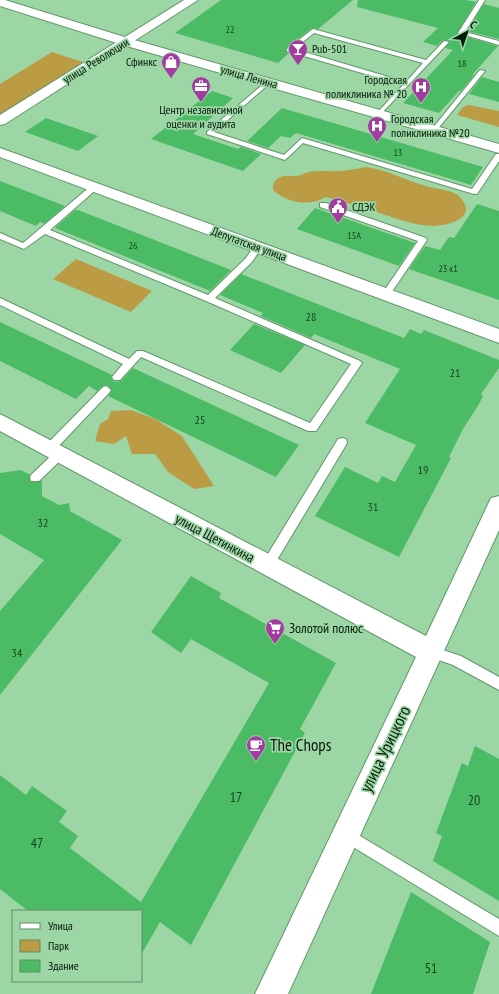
<svg xmlns="http://www.w3.org/2000/svg" width="499" height="994" font-family="'PT Sans Narrow',sans-serif">
  <style>
    .green { fill: #bc9b45 }
    .building { fill: #4bbb65 }
    .lines { fill: none; stroke-linecap: round; stroke-linejoin: round }
    .service-casing { stroke: #61976a; stroke-width: 2 }
    .minor-casing { stroke: #61976a; stroke-width: 2 }
    .tertiary-casing { stroke: #61976a; stroke-width: 2 }
    .service { fill: #fff; fill-rule: evenodd }
    .minor { fill: #fff; fill-rule: evenodd }
    .tertiary { fill: #fff; fill-rule: evenodd }
    .labels { text-anchor: middle; stroke-width: 3.5; stroke-linejoin: round; paint-order: stroke }
    .far-number-label { font-size: 10px; fill: #164321 }
    .far-poi-label { font-size: 12px; fill: #051b0a; stroke: #9dd6a5; text-anchor: start }
    .far-street-label { font-size: 12px; fill: #051b0a; stroke: #9dd6a5 }
    .number-label { font-size: 12px; fill: #164321 }
    .street-label { font-size: 14px; fill: #051b0a; stroke: #9dd6a5 }
    .poi-label { font-size: 14px; fill: #051b0a; stroke: #9dd6a5; text-anchor: start }
    .near-number-label { font-size: 14px; fill: #164321 }
    .near-poi-label { font-size: 17px; fill: #051b0a; stroke: #9dd6a5; text-anchor: start }
    .near-street-label { font-size: 17px; fill: #051b0a; stroke: #9dd6a5 }
  </style>
  <rect width="100%" height="100%" fill="#9dd6a5"/>
  <path class="green" d="M52 52 83 62 0 115V84Z
    M469 105 499 111V127L457 115 463 107Z
    M366 167C389 170 404 180 426 186 439 190 460 189 465 205 467 209 466 213 463 216 457 223 444 225 435 226 409 226 386 214 361 207 350 204 338 201 326 197 310 207 287 203 273 190 273 185 273 182 277 179 285 173 293 178 301 175 313 169 321 172 335 171 346 171 355 169 366 167Z
    M76 259 152 291 131 312 53 279Z
    M131 410 155 419 182 436 214 486 194 489 168 472 155 454H132L126 436 114 444 95 441 100 424 108 419 111 411Z"/>
  <path class="building" d="M221 0H353L318 29 312 28 286 48V52L289 53 278 63 175 33Z
    M358 0H466L476 2 457 34 498 46 473 74 474 75 461 91H459L439 113 403 103 453 50 445 48 450 41 443 40 437 46 423 42 438 28 357 7Z
    M484 4 499 8V39L467 31Z
    M482 77 499 82V102L469 94Z
    M212 91 233 98 193 134 238 149 241 147 261 154 243 171 151 139Z
    M282 108 483 167 471 185 296 133 290 138 281 136 268 148 247 141Z
    M46 118 98 136 78 151 25 132Z
    M0 181 65 206 44 224 40 222 36 226 0 211Z
    M477 204 499 211V300L409 269 425 246 440 250 449 237 454 238Z
    M315 208 415 243 399 266 297 229Z
    M75 210H78L231 270 210 291 55 228Z
    M241 274 404 338 410 329 421 334 424 330 499 360V368L481 394 483 396 479 404 463 429 449 457 451 458 399 557 315 516 345 467 378 483 382 476 395 482 416 445 365 423 400 369 314 334 311 338 261 316 263 313 220 295Z
    M0 322 112 375 111 378 114 382 121 381 133 368 299 445 276 477 108 396 112 390 107 385 103 386 97 391 89 386 76 399 0 361Z
    M254 324 305 345 281 373 230 350Z
    M21 470 30 475V482L42 481V496L59 505 69 503 70 511 122 540 0 695V611L44 560 0 534V473Z
    M191 576 221 593 219 598 336 663 300 729 305 733 191 945 160 922 141 955V911H28L0 889V775L26 795 32 786 67 811 59 822 78 836 70 848 141 902 269 683 191 639 181 653 151 632Z
    M475 746 499 759V901L433 861 442 836 436 833 462 763 468 766Z
    M411 892 490 942 473 994H371Z"/>
  <g class="lines">
    <g class="service-casing">
      <path id="service" d="M479 0H485L465 32 499 41V45L458 33Z
        M313 29 426 60 444 41 449 42 379 116 376 114 377 113 403 85 287 51V49ZM314 33 423 63 406 82 294 49Z
        M480 70 485 71 436 131H432V129Z
        M268 80 270 81V83L214 132 284 155 302 138 472 189 496 154H499V161L477 194H474L303 143 285 160 207 134V132Z
        M92 185 99 187 50 230 208 295 246 258 255 245H261L262 247 252 262 215 298 360 361 362 363 316 431H308L141 357 120 380H114L112 377 123 364 0 305V298L129 359 137 351H143L310 423 351 364 206 301 45 234 24 249 0 239V233L23 243Z
        M320 203H326L426 238 427 240 389 296H383L382 294 418 241 320 207Z
        M106 386 111 390 109 393 54 451H46L45 448 46 445 103 387Z
        M342 438 346 439 347 442 346 445 271 570 267 571 263 570 261 566 263 562 338 439Z
        M60 450 65 454 64 457 39 481H31L30 478 31 475 56 451Z
        M431 646 461 656 499 677V690L453 665 427 656 425 652 427 648Z
        M345 827 499 919V936L340 839 338 834 340 829Z"/>
    </g>
    <g class="minor-casing">
      <path id="minor" d="M184 0H198L5 124 0 125V115Z
        M0 148 499 329V343L0 157Z
        M0 414 426 636 491 498 499 496V530L288 994H255L416 657 0 431Z"/>
    </g>
    <g class="tertiary-casing">
      <path id="tertiary" d="M0 0H5L131 39 499 144V153L123 45 0 6Z"/>
    </g>
    <use href="#service" class="service"/>
    <use href="#minor" class="minor"/>
    <use href="#tertiary" class="tertiary"/>
  </g>
  <defs>
    <g id="bar-pin" transform="scale(1)"><path d="M0 17L-7.5 6A9.5 9.5 0 1 1 7.5 6Z" fill="#a23ca0" stroke="#9dd6a5"/><path d="M-6-5H6L.8 .8V4.5H3.5V6h-7V4.5H-.8V.8Z" fill="#fff"/></g>
    <g id="shop-pin" transform="scale(1)"><path d="M0 17L-7.5 6A9.5 9.5 0 1 1 7.5 6Z" fill="#a23ca0" stroke="#9dd6a5"/><path d="M-5-2.5h2.3a2.7 3.5 0 0 1 5.4 0H5L5.5 6h-11ZM-1.5-2.5h3a1.5 2.3 0 0 0-3 0Z" fill="#fff"/></g>
    <g id="office-pin" transform="scale(1)"><path d="M0 17L-7.5 6A9.5 9.5 0 1 1 7.5 6Z" fill="#a23ca0" stroke="#9dd6a5"/><path d="M-6-3h4V-5.5h4V-3h4V5H-6ZM-1-4.5V-3h2v-1.5ZM-6 0V1H6V0Z" fill="#fff"/></g>
    <g id="hospital-pin" transform="scale(1)"><path d="M0 17L-7.5 6A9.5 9.5 0 1 1 7.5 6Z" fill="#a23ca0" stroke="#9dd6a5"/><path d="M-5-5h3v3.5h4V-5h3V5h-3V1.5h-4V5h-3Z" fill="#fff"/></g>
    <g id="civic-pin" transform="scale(1)"><path d="M0 17L-7.5 6A9.5 9.5 0 1 1 7.5 6Z" fill="#a23ca0" stroke="#9dd6a5"/><path d="M-.6-6.5H3V-4.5H.6V-3L4-1V1h2V6H-6V1h2V-1L-.6-3ZM-1.2 2.5V6h2.4V2.5Z" fill="#fff"/></g>
    <g id="supermarket-pin" transform="scale(1)"><path d="M0 17L-7.5 6A9.5 9.5 0 1 1 7.5 6Z" fill="#a23ca0" stroke="#9dd6a5"/><path d="M-6-5.5h2.5l.6 2H6L4.5 2H-2.5L-4.4-4H-6ZM-1.5 3.2a1.3 1.3 0 1 0 .1 0ZM3 3.2a1.3 1.3 0 1 0 .1 0Z" fill="#fff"/></g>
    <g id="cafe-pin" transform="scale(1)"><path d="M0 17L-7.5 6A9.5 9.5 0 1 1 7.5 6Z" fill="#a23ca0" stroke="#9dd6a5"/><path d="M-5.5-4.5H6V0H3Q3 3.5 0 3.5H-2.5Q-5.5 3.5-5.5 0ZM3-3.2v2h1.7v-2ZM-6 4.5H4V6H-6Z" fill="#fff"/></g>
  </defs>
  <g fill-rule="evenodd">
    <use href="#bar-pin" x="298" y="49"/>
    <use href="#shop-pin" x="171" y="62"/>
    <use href="#office-pin" x="201" y="86"/>
    <use href="#hospital-pin" x="421" y="87"/>
    <use href="#hospital-pin" x="377" y="126"/>
    <use href="#civic-pin" x="338" y="207"/>
    <use href="#supermarket-pin" x="275" y="628"/>
    <use href="#cafe-pin" x="256" y="745"/>
  </g>
  <g class="labels">
    <g class="far-number-label">
      <text x="230" y="33">22</text>
      <text x="462" y="67">18</text>
      <text x="398" y="156">13</text>
      <text x="354" y="239">15А</text>
      <text x="133" y="249">26</text>
      <text x="448" y="272">23 к1</text>
    </g>
    <g class="far-poi-label">
      <text x="312" y="53">Pub-501</text>
      <text x="157" y="66" text-anchor="end">Сфинкс</text>
      <text x="407" y="84" text-anchor="end">Городская<tspan x="407" dy="14">поликлиника № 20</tspan></text>
      <text x="201" y="114" text-anchor="middle">Центр независимой<tspan x="201" dy="14">оценки и аудита</tspan></text>
      <text x="391" y="123">Городская<tspan x="391" dy="14">поликлиника №20</tspan></text>
      <text x="352" y="211">СДЭК</text>
    </g>
    <g class="far-street-label">
      <text transform="translate(96 61) rotate(-32)" y="4">улица Революции</text>
      <text transform="translate(249 77) rotate(16)" y="4">улица Ленина</text>
      <text transform="translate(249 244) rotate(20)" y="4">Депутатская улица</text>
    </g>
    <g class="number-label">
      <text x="311" y="321">28</text>
      <text x="455" y="377">21</text>
      <text x="200" y="424">25</text>
      <text x="423" y="474">19</text>
      <text x="373" y="511">31</text>
      <text x="43" y="527">32</text>
      <text x="17" y="657">34</text>
    </g>
    <g class="street-label">
      <text transform="translate(215 538) rotate(28)" y="5">улица Щетинкина</text>
    </g>
    <g class="poi-label">
      <text x="289" y="633">Золотой полюс</text>
    </g>
    <g class="near-number-label">
      <text x="236" y="802">17</text>
      <text x="474" y="805">20</text>
      <text x="37" y="848">47</text>
      <text x="431" y="973">51</text>
    </g>
    <g class="near-poi-label">
      <text x="270" y="751">The Chops</text>
    </g>
    <g class="near-street-label">
      <text transform="translate(385 749) rotate(-64)" y="6">улица Урицкого</text>
    </g>
  </g>
  <rect x="12" y="910" width="130" height="72" fill="#9dd6a5" stroke="#608b67"/>
  <rect x="20" y="923" width="20" height="6" fill="#ffffff" stroke="#608b67"/>
  <text x="48" y="930" font-size="12" fill="#051b0a">Улица</text>
  <rect x="20" y="940" width="20" height="12" fill="#bc9b45" stroke="#608b67"/>
  <text x="48" y="950" font-size="12" fill="#051b0a">Парк</text>
  <rect x="20" y="960" width="20" height="12" fill="#4bbb65" stroke="#608b67"/>
  <text x="48" y="970" font-size="12" fill="#051b0a">Здание</text>
  <g transform="translate(467 32) rotate(40)" stroke="#9dd6a5" stroke-width="3" paint-order="stroke">
  <path d="M0-3L7 15L0 10L-7 15Z" fill="#051b0a"/>
  <text y="-6" font-size="11" font-weight="bold" text-anchor="middle" fill="#051b0a">С</text>
  </g>
</svg>
